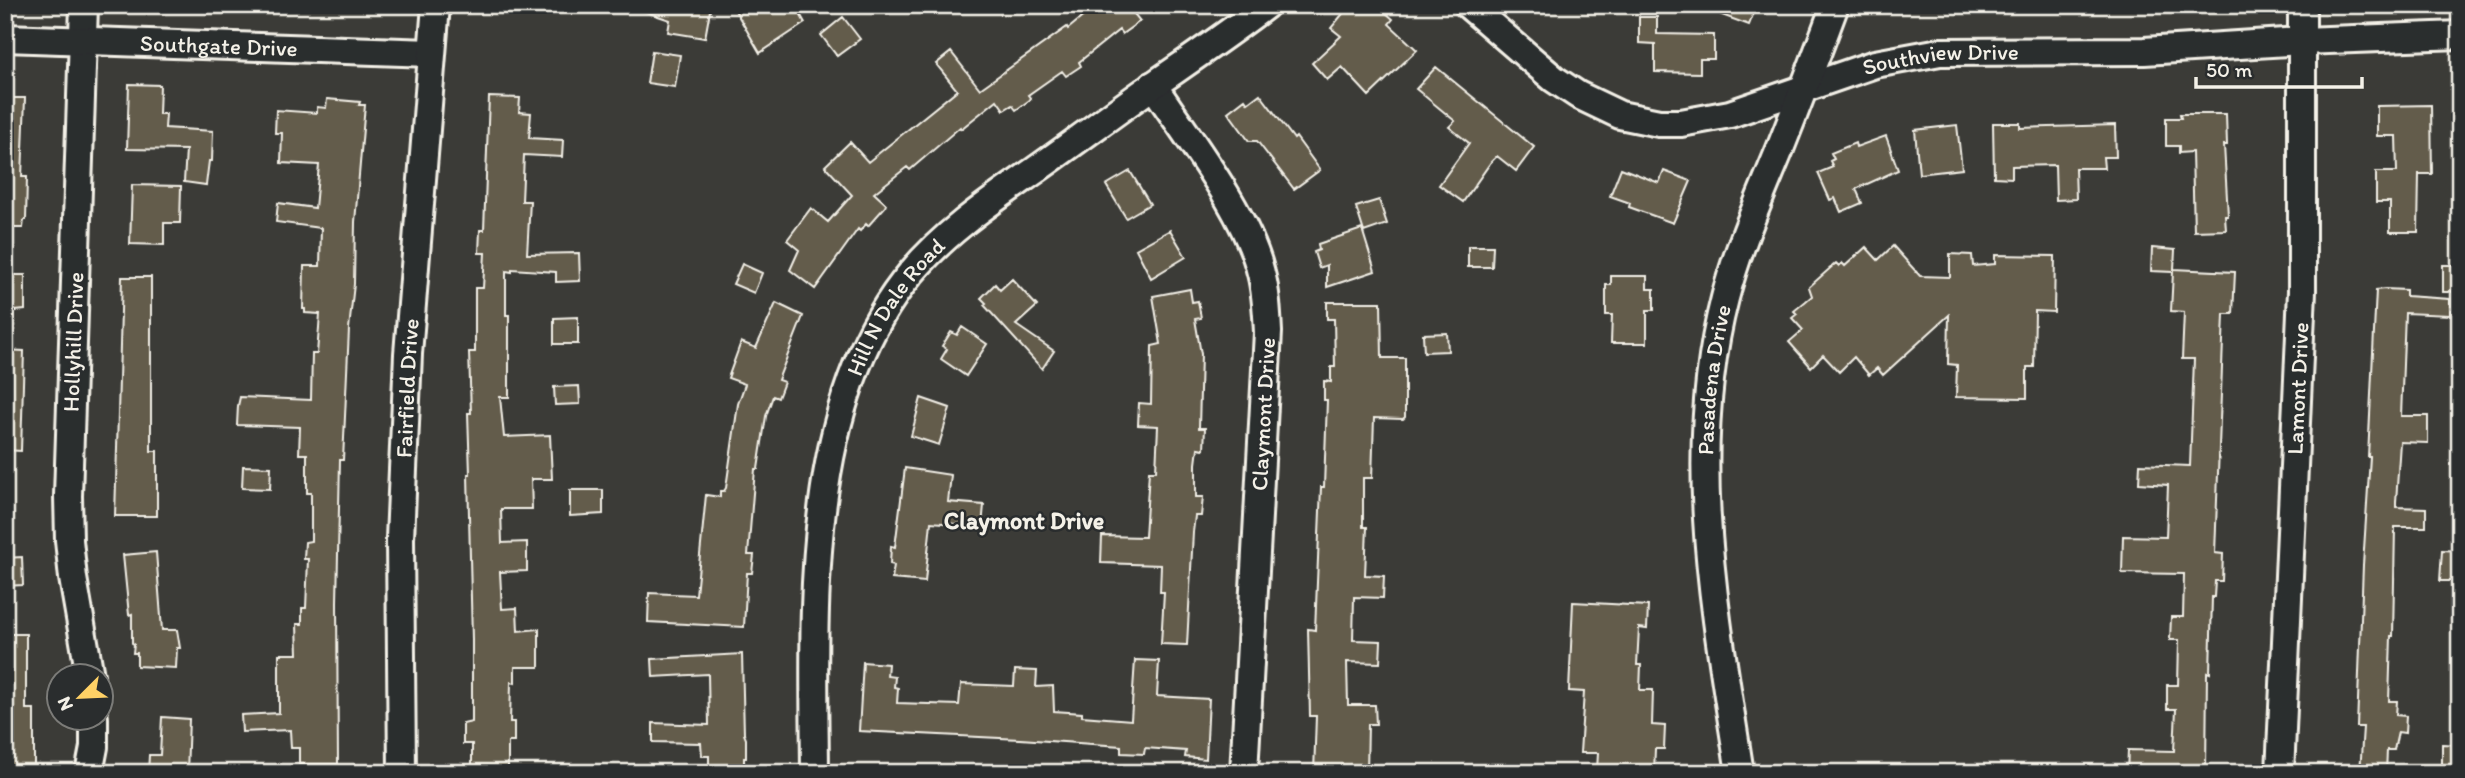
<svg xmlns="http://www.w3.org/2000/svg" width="2465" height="778" font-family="Itim,sans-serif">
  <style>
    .building { fill: #635b4c; stroke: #f4f1e8; stroke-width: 2 }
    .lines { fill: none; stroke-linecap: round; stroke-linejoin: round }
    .minor-casing { stroke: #f4f1e8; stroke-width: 32 }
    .minor { stroke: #2a2d2e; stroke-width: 26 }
    .labels { text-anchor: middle; stroke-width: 5; stroke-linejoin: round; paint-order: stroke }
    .street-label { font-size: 23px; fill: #f4f1e8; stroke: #2a2d2e }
    .neighbourhood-label { font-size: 24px; font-weight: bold; fill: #f4f1e8; stroke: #2a2d2e }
  </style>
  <rect width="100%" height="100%" fill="#3b3b37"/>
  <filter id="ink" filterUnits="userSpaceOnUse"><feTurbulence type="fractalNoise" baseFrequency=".0143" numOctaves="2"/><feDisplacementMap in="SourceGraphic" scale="14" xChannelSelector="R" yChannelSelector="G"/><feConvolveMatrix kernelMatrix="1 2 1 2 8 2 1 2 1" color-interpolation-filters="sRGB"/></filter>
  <g filter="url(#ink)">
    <path class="building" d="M634 5H711L705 38 668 32 670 20 634 8Z
      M732 5H795L805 23 760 53Z
      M1097 5H1127L1140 21 1122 34 1119 30 1079 62 1081 66 1066 76 1062 71 1028 95 1031 99 1016 110 1012 105 1004 110 997 100 961 129 960 127 910 170 907 167 874 193 886 204 885 207 868 226 866 224 860 231 858 229 815 289 790 270 799 250 787 240 811 208 828 222 852 195 825 166 850 142 868 162 957 90 936 64 951 52 980 89 1067 27 1068 29Z
      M1350 5H1377L1393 19 1389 24 1417 50 1369 96 1342 67 1327 80 1312 63 1341 36 1331 28Z
      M1701 5H1757L1749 25 1700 7Z
      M843 17 860 39 837 56 821 35Z
      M1639 17H1657V34L1714 35V59H1700V73L1655 72V44L1639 43Z
      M652 51 680 55 675 87 647 83Z
      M1436 67 1534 147 1516 171 1497 156 1491 162 1463 202 1439 185 1469 143 1449 127 1455 121 1416 89Z
      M129 84 160 85 159 114H166L165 128 213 131 212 161H209L206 185 184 182 186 150 127 149Z
      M1260 94 1294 139 1296 137 1320 170 1294 189 1257 141H1249L1228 112 1245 99 1248 103Z
      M489 97 520 98 519 112 531 113 529 138 563 140 562 157 524 155 522 201H530L527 254 579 253 580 281 556 282V272L512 269V272L506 271V315H509V397H500L504 437 550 435 552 479H531L532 509H501L502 543 527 542V571L500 572 502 609 517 608 518 631 539 629V667H515V683L511 682 510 722H514V742H508V771H504V773H472V744H463V724L472 722V640L468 474H470L468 413H471L469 352H475V288H483L485 253H479L480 230H484Z
      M5 98H25L22 177H27L26 220H24L23 228H5Z
      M327 99 360 102 359 105H365L355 222 354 284 349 329 343 460H340L337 602 338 764H299V748H291L290 730 242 732 241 715 279 713V654H298L297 624H302V608H306L308 559H304L305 542 311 541V493H307V454H299L300 427 237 425 238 406 240 397 311 400 312 354H317L320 314 305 313V309H303L304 266H320L321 228 276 222 278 203 315 208 319 165 281 163 282 133H275L276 110 317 113V107L326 108Z
      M2431 105 2432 174H2419L2418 232H2390V202H2376V172H2397L2396 136H2377V106Z
      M2180 114H2226L2227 145H2224L2228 216H2225L2226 230 2194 231 2192 152 2179 153V146H2166V118H2181Z
      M1993 123H2020V128L2115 125 2116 157H2103L2104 168H2075L2076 199 2056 200 2055 165 2012 166V178L1994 177Z
      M1957 125 1962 169 1919 174 1915 130Z
      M1886 136 1898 170 1856 189 1862 203 1841 212 1835 198 1830 200 1818 173 1833 167 1830 161 1834 159 1831 153 1855 143 1856 147Z
      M1621 168 1659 183 1664 171 1691 181 1673 223 1629 207 1630 203 1610 196Z
      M1130 171 1150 204 1126 218 1106 185Z
      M132 185 181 186 180 223H164V245L130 244Z
      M1379 200 1387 224 1364 232 1356 207Z
      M1362 229 1375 271 1327 287V265L1319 268 1314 252 1319 250 1318 244Z
      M1170 230 1186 257 1151 278 1136 249Z
      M1468 246H1493L1492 267H1468Z
      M1893 246 1920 276 1950 277V254L1972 255 1973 266 1995 264V255L2055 256 2054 312 2035 311 2034 367H2027V398L1956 397 1957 365 1948 364 1949 315 1883 375 1877 368 1869 375 1854 357 1839 372 1823 355 1811 367 1789 342 1803 330 1792 318 1797 314 1794 311 1812 296 1809 287 1836 263 1839 266 1842 263 1845 266 1866 247 1878 260Z
      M2152 248 2175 250 2174 269 2235 272 2233 314H2224L2215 553 2223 554 2222 581H2215L2214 597H2212L2210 673 2207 672 2206 773H2127L2128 750 2174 751 2176 709H2167V685H2178L2179 640H2170L2171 617H2183L2184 574 2122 573 2123 536 2166 537 2168 485 2139 483 2140 464 2190 466 2194 359H2182L2184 312 2171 311 2173 272 2151 271Z
      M742 264 762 273 754 293 733 284Z
      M2443 265H2460V292H2443Z
      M5 275H25V310L5 312Z
      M1611 276H1647V289H1654V310H1647V343H1611L1612 315H1606V285H1611Z
      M122 277H151V451H157V516H115Z
      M1012 279 1037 306 1016 325 1054 351 1042 369 984 305 986 303 981 298 995 284 1000 290Z
      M1190 289 1192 302 1198 301 1201 318 1195 319 1201 354 1199 428H1205L1204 449 1198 448 1196 464V497H1203L1201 516H1195L1193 532 1187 645 1161 644 1164 592H1160L1161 565 1101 563 1102 536 1145 537 1149 471H1156L1158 426 1138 425 1139 403 1151 404 1152 346 1161 344 1153 296Z
      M2385 289 2406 290V296L2450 299V315L2405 313 2401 416H2428V443L2400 442 2396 502V507L2426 508V527H2395L2393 636H2391L2389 701H2397L2396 715 2406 716 2405 733 2398 732 2394 750H2387L2386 773H2360L2363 727H2357L2363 565 2370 457H2368L2376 290Z
      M1327 302H1381L1382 358H1405V417L1403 419 1374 418 1372 478H1363V527H1367L1365 575 1384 576 1383 598 1354 597 1353 640 1381 641 1380 663 1347 662 1348 705H1375L1376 724H1368L1367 773H1314L1316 716H1310L1308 629 1315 630 1321 487H1324L1327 400H1324V381L1331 382V367H1335L1334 319H1327Z
      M776 303 803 316 778 380 784 382 778 398 773 396 766 416 758 469H755L748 555H754L752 573H747L744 627 648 622 649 593 696 595 706 495 720 497V491H724L726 488 738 404 745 384 728 378 741 342 756 348Z
      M578 317V344H554V318Z
      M962 327 987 344 966 376 941 359 947 349 942 346 951 332 957 335Z
      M1447 333 1448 351 1424 352 1423 334Z
      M5 350 24 351 21 451 5 450Z
      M579 386 580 404 555 405 554 387Z
      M921 398 950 408 939 445 911 436Z
      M243 466 271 467 270 489 242 488Z
      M905 468 951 475 948 502 984 505 982 526 931 522 925 582 892 579 894 565 890 564 891 546 895 547Z
      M570 490H603V514L570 516Z
      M2442 550 2460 551V581H2440Z
      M156 552 162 630H177L180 648H177L176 668 137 666V653H133L134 644 132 643V614L129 615 123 555Z
      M22 557 23 585 5 586V558Z
      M1573 602 1648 606 1647 629 1639 628 1637 665H1641L1640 690H1653L1652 725 1665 726 1664 749H1655L1654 772 1597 770 1598 753H1580L1584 692 1569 691Z
      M5 634H26V709H34V773H5Z
      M742 654 744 734 746 739V758H744V773H709V756H702L701 743 653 742V723L709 725 708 674 653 677 652 659Z
      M1135 660 1159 661 1157 696 1209 699 1206 759 1185 757 1186 751 1145 748 1144 754 1121 753V746L1020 739 859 731 863 662 888 664 887 676 895 677 894 687 898 688 897 703 959 705 961 684 1014 686 1015 670 1037 671 1036 687 1053 686 1054 711 1082 713V716L1131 720Z
      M162 717 189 719 187 773H148L149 755H160Z
      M2442 744 2460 745V767H2442Z"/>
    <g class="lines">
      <g class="minor-casing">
        <g id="minor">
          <path d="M84 5 68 496 69 540 73 578 90 676"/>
          <path id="s1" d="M1468 5 1554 79 1578 95 1620 115 1659 123H1681L1730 114 1875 64 1940 52 2144 51 2302 41 2460 35"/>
          <path id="s2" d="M5 38 431 53"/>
          <path d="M1153 85C1187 137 1247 213 1261 273 1266 292 1267 312 1268 332L1244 773"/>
          <path d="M89 773 94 747V718"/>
          <path id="s3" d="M402 773 400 539 408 354 436 5"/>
          <path id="s4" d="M815 773C814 613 802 403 911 273 946 231 993 200 1037 169 1078 140 1118 110 1158 82 1194 57 1231 32 1266 5"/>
          <path id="s5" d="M1740 773C1716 616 1684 456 1725 298 1738 247 1760 198 1780 149 1799 101 1817 54 1835 5"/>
          <path id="s6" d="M2280 773 2302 291V5"/>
        </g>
      </g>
      <use href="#minor" class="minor"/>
    </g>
  </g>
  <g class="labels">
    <g class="street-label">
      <text dy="8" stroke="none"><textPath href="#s2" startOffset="214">Southgate Drive</textPath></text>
      <text dy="8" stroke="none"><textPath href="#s1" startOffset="520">Southview Drive</textPath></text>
      <text dy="8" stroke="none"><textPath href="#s4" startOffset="483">Hill N Dale Road</textPath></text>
      <text transform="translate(73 342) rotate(-88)" y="8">Hollyhill Drive</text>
      <text dy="8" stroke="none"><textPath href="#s5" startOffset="396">Pasadena Drive</textPath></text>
      <text dy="8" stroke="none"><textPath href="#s3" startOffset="385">Fairfield Drive</textPath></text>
      <text dy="8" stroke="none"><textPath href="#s6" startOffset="385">Lamont Drive</textPath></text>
      <text transform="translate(1263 414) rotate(-87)" y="8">Claymont Drive</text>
    </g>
    <g class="neighbourhood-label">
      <text x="1024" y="529">Claymont Drive</text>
    </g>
  </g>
  <rect width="2465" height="778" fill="none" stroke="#2a2d2e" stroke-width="28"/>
  <rect x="14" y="14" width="2437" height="750" fill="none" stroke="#f4f1e8" stroke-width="2.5" filter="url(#ink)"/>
  <g transform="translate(80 697) rotate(246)"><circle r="33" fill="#2a2d2e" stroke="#7b7b78" stroke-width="2"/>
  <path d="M0-5L12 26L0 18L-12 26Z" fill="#ffd166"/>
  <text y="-10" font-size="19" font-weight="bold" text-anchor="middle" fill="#f4f1e8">N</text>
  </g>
  <path d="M2196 77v10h166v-10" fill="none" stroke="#f4f1e8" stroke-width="3.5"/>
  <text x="2206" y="77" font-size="21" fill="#f4f1e8" stroke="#2a2d2e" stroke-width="5" paint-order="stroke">50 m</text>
</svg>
